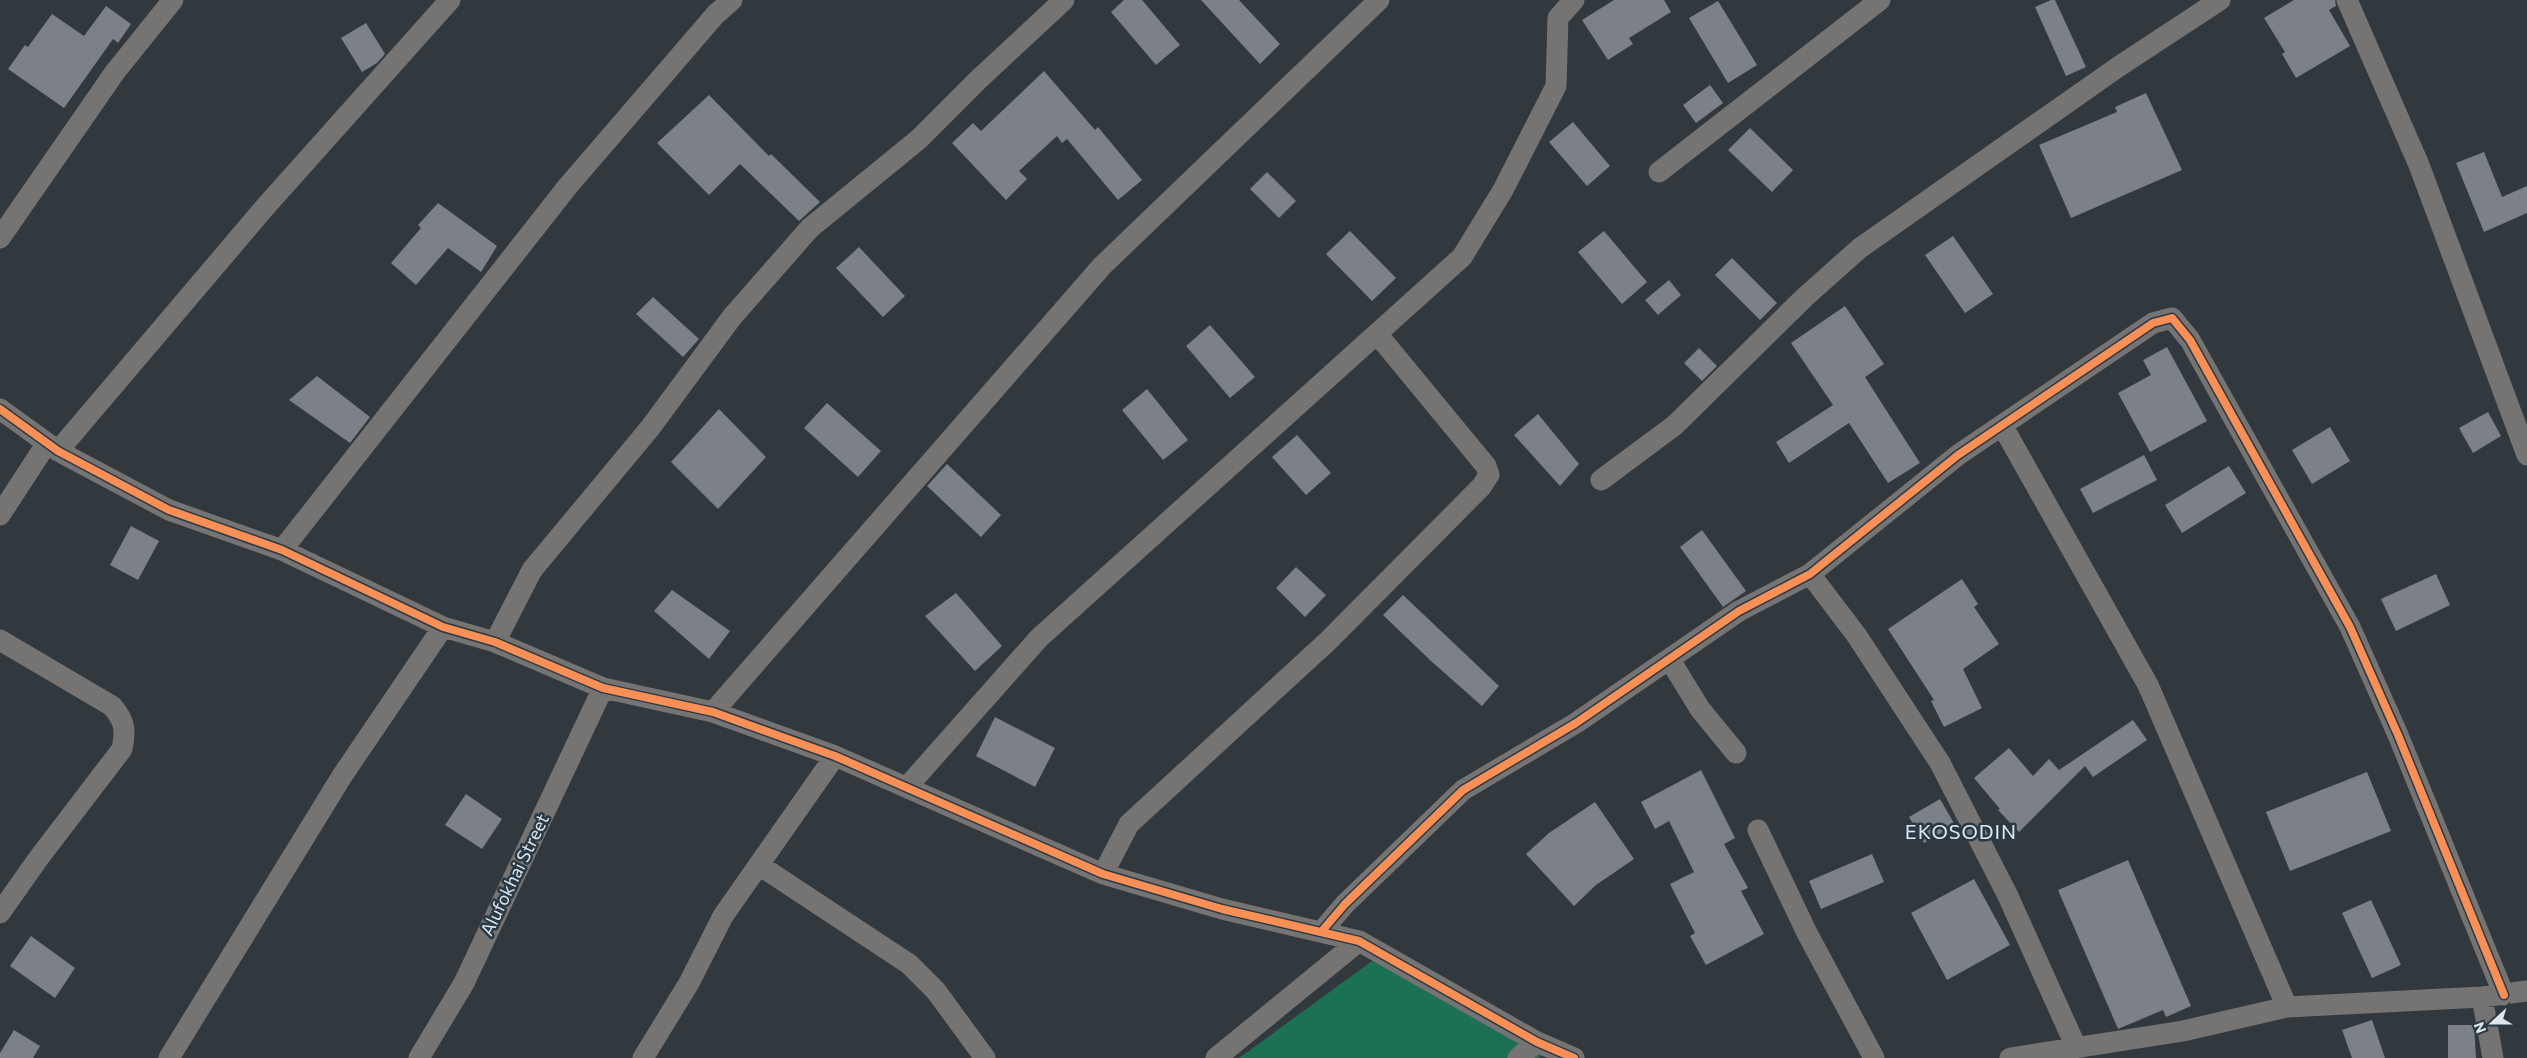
<svg xmlns="http://www.w3.org/2000/svg" width="2527" height="1058" font-family="Commissioner,sans-serif">
  <style>
    .forest { fill: #1c7054 }
    .building { fill: #7b8187 }
    .lines { fill: none; stroke-linecap: round; stroke-linejoin: round }
    .street { stroke: #757473; stroke-width: 21 }
    .cycleway-casing { stroke: #2b3944; stroke-width: 11 }
    .cycleway { stroke: #f78f57; stroke-width: 8 }
    .labels { text-anchor: middle; stroke-width: 5; stroke-linejoin: round; paint-order: stroke }
    .street-label { font-size: 18px; fill: #dee7ee; stroke: #2b3944 }
    .quarter-label { font-size: 20px; letter-spacing: 1px; fill: #dee7ee; stroke: #2b3944 }
  </style>
  <rect width="100%" height="100%" fill="#31383e"/>
  <path class="forest" d="M1372 961 1553 1047 1538 1058H1239Z"/>
  <path class="building" d="M1124 0H1142L1180 45 1156 65 1111 12Z
    M1201 0H1239L1280 44 1260 64Z
    M1614 0H1664L1671 12 1629 38 1633 44 1608 60 1582 20Z
    M2051 0H2055L2086 67 2066 76 2035 7Z
    M2294 0H2335L2336 6 2329 10 2350 46 2296 78 2282 54 2285 52 2264 18Z
    M1718 1 1757 65 1728 83 1689 18Z
    M106 6 131 24 118 43 113 39 64 108 8 69 25 45 28 47 52 14 84 36Z
    M366 23 385 54 377 63 362 72 341 38Z
    M1044 71 1095 130 1098 127 1142 180 1118 200 1067 139 1062 143 1057 136 1019 171 1027 179 1006 200 952 143 973 123 981 131Z
    M1710 85 1723 103 1696 123 1683 105Z
    M2146 93 2182 170 2071 218 2039 145 2117 112 2115 107Z
    M709 95 769 156 771 154 820 202 799 221 740 164 709 195 657 143Z
    M1573 122 1610 166 1587 186 1549 142Z
    M1750 128 1793 170 1772 192 1728 150Z
    M2484 152 2502 197 2527 186V213L2484 232 2456 163Z
    M1267 172 1296 201 1279 218 1250 189Z
    M438 203 497 246 481 272 448 248 416 285 391 263 421 228 418 225Z
    M1350 231 1396 278 1372 301 1326 254Z
    M1604 231 1647 282 1622 304 1578 252Z
    M1953 236 1993 294 1965 313 1925 255Z
    M859 247 905 296 883 317 836 268Z
    M1732 258 1777 303 1760 320 1715 275Z
    M1669 280 1681 295 1658 315 1645 300Z
    M653 297 699 339 683 357 636 314Z
    M1845 306 1884 364 1865 377 1920 463 1888 483 1849 423 1789 463 1776 442 1833 405 1791 343Z
    M1210 325 1255 377 1230 398 1186 346Z
    M2167 347 2207 421 2150 452 2118 393 2151 375 2143 360Z
    M1699 348 1717 366 1702 381 1684 363Z
    M317 376 370 417 350 443 289 400Z
    M1147 389 1188 440 1163 460 1122 410Z
    M827 403 881 451 858 477 804 428Z
    M719 409 766 457 718 509 671 462Z
    M2488 412 2501 436 2473 453 2459 428Z
    M1538 414 1579 464 1560 486 1514 435Z
    M2330 427 2350 461 2312 484 2292 450Z
    M1297 435 1331 473 1306 495 1272 457Z
    M2144 455 2157 480 2093 513 2080 489Z
    M947 464 1001 515 981 537 927 486Z
    M2229 466 2246 493 2182 533 2165 505Z
    M131 526 159 541 138 580 110 565Z
    M1702 530 1746 591 1723 607 1680 547Z
    M1296 567 1326 595 1305 617 1276 588Z
    M2436 574 2450 605 2396 631 2381 599Z
    M1962 579 1978 604 1974 607 1999 644 1963 669 1982 708 1944 727 1931 701 1934 700 1888 629Z
    M672 590 730 631 709 659 654 611Z
    M956 593 1002 646 975 671 925 616Z
    M1403 595 1499 686 1482 706 1431 661 1383 615Z
    M995 717 1055 748 1035 787 976 756Z
    M2133 720 2147 740 2093 777 2085 766 2019 832 1998 810 2000 809 1974 778 2009 748 2033 776 2049 759 2059 770Z
    M1701 770 1735 838 1724 844 1748 888 1741 891 1764 934 1706 965 1690 936 1695 933 1670 884 1694 872 1669 821 1655 829 1641 802Z
    M2367 772 2391 831 2290 871 2266 812Z
    M466 794 502 819 482 849 445 825Z
    M1940 799 1955 825 1924 843 1909 817Z
    M1595 802 1634 859 1596 885 1574 906 1526 854 1549 833Z
    M1872 854 1884 882 1821 909 1809 881Z
    M2128 860 2191 1006 2166 1017 2163 1010 2118 1029 2058 890Z
    M1974 879 2010 945 1947 980 1911 913Z
    M2371 900 2401 965 2372 978 2342 913Z
    M31 936 75 968 55 998 10 966Z
    M2372 1020 2385 1058H2352L2342 1030Z
    M2448 1025H2474L2476 1058H2448Z
    M14 1030 40 1046 33 1058H0V1053Z"/>
  <g class="lines">
    <path class="street" d="M2347 0 2419 165 2527 455
      M1659 172 1880 0
      M0 238 115 72 173 0
      M0 409 58 451 169 510 282 550 443 627 495 642 603 688 713 712 835 756 1103 874 1222 909 1359 941 1537 1042 1574 1058
      M2002 425 2148 685 2287 1007
      M58 451 266 206 450 0
      M1601 480 1675 425 1805 297 1860 248 2118 67 2220 0
      M0 515 47 443
      M282 550 568 186 716 14 732 0
      M1810 574 1857 636 1940 763 2008 896 2076 1047
      M0 640 112 706C125 721 126 730 122 749L38 859 0 913
      M495 642 532 570 650 428 732 317 810 228 919 139 979 79 1064 0
      M1670 660 1700 709 1736 753
      M713 712 1102 266 1379 0
      M907 787 1039 638 1462 257 1503 190 1556 86 1558 18 1574 0
      M1758 830 1807 933 1874 1058
      M759 865 909 964 936 991 985 1058
      M1103 874 1129 824 1328 641 1481 487 1489 475 1486 466 1378 335
      M1322 931 1345 904 1463 790 1576 723 1739 611 1810 574 1958 455 2153 323 2172 318 2190 340 2350 627 2398 735 2504 995
      M2482 997 2493 1058
      M169 1058 342 776 443 627
      M419 1058 464 983 603 688
      M643 1058 689 983 723 916 835 756
      M1216 1058 1359 941
      M1518 1058 1537 1042
      M2010 1058 2183 1031 2287 1007 2482 997 2527 991"/>
    <g class="cycleway-casing">
      <path id="cycleway" d="M0 409 58 451 169 510 282 550 443 627 495 642 603 688 713 712 835 756 1103 874 1222 909 1359 941 1537 1042 1574 1058
        M1322 931 1345 904 1463 790 1576 723 1739 611 1810 574 1958 455 2153 323 2172 318 2190 340 2350 627 2398 735 2504 995"/>
    </g>
    <use href="#cycleway" class="cycleway"/>
  </g>
  <g class="labels">
    <g class="street-label">
      <text transform="translate(515 875) rotate(-64)" y="6">Alufokhai Street</text>
    </g>
    <g class="quarter-label">
      <text x="1961" y="839">EKOSODIN</text>
    </g>
  </g>
  <g transform="translate(2492 1023) rotate(249)" stroke="#2b3944" stroke-width="4" paint-order="stroke">
  <path d="M0-4L9 19L0 12L-9 19Z" fill="#dee7ee"/>
  <text y="-8" font-size="14" font-weight="bold" text-anchor="middle" fill="#dee7ee">N</text>
  </g>
</svg>
